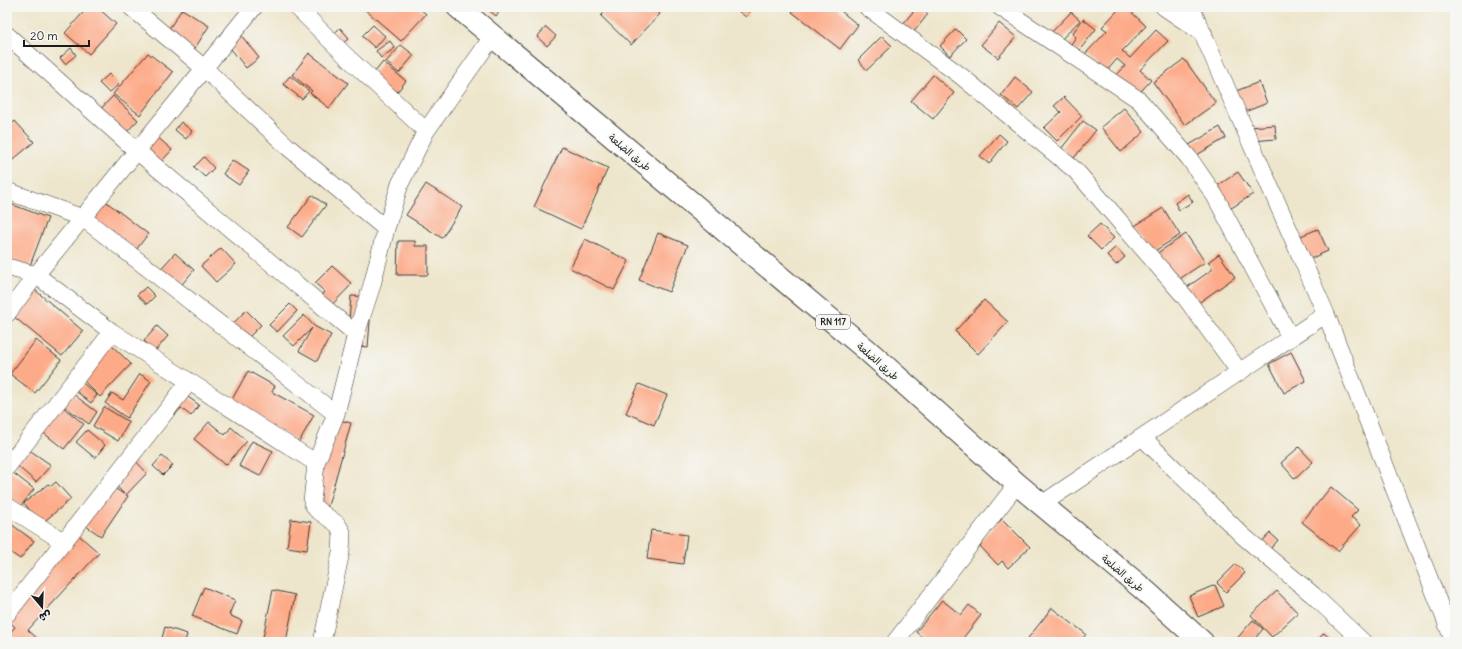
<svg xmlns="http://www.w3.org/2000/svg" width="1462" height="649" font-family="Delius,'Playpen Sans Arabic',sans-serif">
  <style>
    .building { fill: #fdaa88 }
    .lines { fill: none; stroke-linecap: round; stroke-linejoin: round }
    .street-casing { stroke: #3c3a36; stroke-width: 18 }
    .primary-casing { stroke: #3c3a36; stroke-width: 24 }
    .street { stroke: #fff; stroke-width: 17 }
    .primary { stroke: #fff; stroke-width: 22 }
    .labels { text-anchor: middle; stroke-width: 3.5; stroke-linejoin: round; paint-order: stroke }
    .shield { fill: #f6f6f2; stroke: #5d5d5c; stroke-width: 1 }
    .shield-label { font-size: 9px; font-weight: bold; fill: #1c1c1c }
    .street-label { font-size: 10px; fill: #1c1c1c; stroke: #f6f6f2 }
  </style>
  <rect width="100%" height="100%" fill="#f6f6f2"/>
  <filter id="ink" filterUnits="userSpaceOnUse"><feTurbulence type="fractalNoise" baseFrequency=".025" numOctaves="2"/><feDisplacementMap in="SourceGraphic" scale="8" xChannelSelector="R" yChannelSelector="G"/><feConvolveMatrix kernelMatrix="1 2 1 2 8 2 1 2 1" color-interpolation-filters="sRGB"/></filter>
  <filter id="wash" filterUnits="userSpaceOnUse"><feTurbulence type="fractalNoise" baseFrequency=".012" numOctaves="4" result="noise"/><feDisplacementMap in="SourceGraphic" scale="16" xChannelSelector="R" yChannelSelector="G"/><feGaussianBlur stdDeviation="0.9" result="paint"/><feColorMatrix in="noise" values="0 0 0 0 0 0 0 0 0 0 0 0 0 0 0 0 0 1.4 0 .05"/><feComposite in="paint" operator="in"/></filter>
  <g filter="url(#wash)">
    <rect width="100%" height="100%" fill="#eee6cc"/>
    <g id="blocks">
      <path class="building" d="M88 7H97L116 24 89 54 65 33Z
        M362 7H418L426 14 401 41Z
        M485 7H503L496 16Z
        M609 7H652L660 14 631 45 601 16Z
        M733 7H753L746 17Z
        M796 7H836L858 25 840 49 792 12Z
        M917 7H920L928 14 913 33 902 25Z
        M1121 7H1126L1146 26 1122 51 1130 58 1156 30 1168 41 1140 70 1151 80 1135 98 1114 78 1125 66 1117 59 1105 73 1085 54 1107 31 1102 27Z
        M182 9 209 26 190 56 163 38Z
        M1071 12 1080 20 1057 44 1048 36Z
        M1083 19 1096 29 1075 56 1067 50 1076 37 1072 34Z
        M999 23 1016 37 998 58 981 45Z
        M373 25 385 36 375 48 362 36Z
        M546 27 556 36 547 46 537 37Z
        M340 28 349 38 339 47 330 37Z
        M956 29 966 39 950 56 940 46Z
        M237 30 259 58 246 68 224 40Z
        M882 36 892 46 867 70 858 60Z
        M390 41 395 48 381 58 376 51Z
        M401 45 414 55 399 73 386 62Z
        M71 48 76 55 65 64 60 58Z
        M148 53 173 72 140 115 113 94Z
        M309 53 348 83 329 108 310 93 312 91 292 75Z
        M1184 59 1216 103 1185 125 1153 82Z
        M383 62 406 81 393 97 370 78Z
        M109 74 119 84 109 93 99 83Z
        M933 75 954 93 933 119 911 101Z
        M290 76 309 91 302 99 283 84Z
        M1015 77 1033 92 1018 109 1001 95Z
        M1259 82 1267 103 1240 114 1231 93Z
        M113 96 138 120 120 139 95 115Z
        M1064 97 1082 116 1057 141 1044 128 1061 112 1054 106Z
        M1124 108 1144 132 1121 152 1101 127Z
        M15 121 34 142 8 164 7 163V128Z
        M1083 121 1096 130 1074 158 1061 149Z
        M181 122 192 131 186 139 175 130Z
        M1275 125 1276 139 1252 141 1250 127Z
        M1220 127 1226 138 1195 156 1189 145Z
        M154 134 172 150 155 168 137 151Z
        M999 134 1007 141 989 164 980 156Z
        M562 147 608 168 581 229 534 207Z
        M204 157 214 168 205 177 194 167Z
        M232 160 249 171 239 185 223 174Z
        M1238 172 1253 194 1222 214 1208 192Z
        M426 184 462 207 442 238 406 215Z
        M1188 194 1193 202 1179 210 1175 203Z
        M312 195 326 205 302 237 288 227Z
        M100 197 148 234 136 250 85 215Z
        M8 203 48 218 29 268 7 260Z
        M1163 208 1180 235 1150 254 1133 227Z
        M1100 224 1114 238 1101 250 1087 236Z
        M1318 229 1328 251 1305 261 1296 238Z
        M658 233 688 245 669 292 639 280Z
        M1186 234 1205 262 1175 282 1156 254Z
        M585 239 629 261 614 290 570 268Z
        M398 241H415V246H428V275H397Z
        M1116 247 1125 257 1116 265 1107 255Z
        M221 248 236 264 216 282 201 266Z
        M175 253 194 270 177 290 157 273Z
        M1219 254 1235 277 1197 304 1186 288 1213 269 1208 262Z
        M332 266 352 284 326 311 316 302 325 292 315 283Z
        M146 287 155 296 147 304 137 295Z
        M35 290 83 331 62 356 13 316Z
        M351 296 372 297 368 347 347 345Z
        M984 300 1008 322 978 354 955 331Z
        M290 304 297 311 277 332 269 325Z
        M246 310 261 325 243 343 228 329Z
        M304 315 314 326 331 335 317 361 299 351 312 328 294 346 283 336Z
        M157 326 168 336 155 351 144 341Z
        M36 340 61 360 35 393 10 374Z
        M106 340 131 364 100 397 75 372Z
        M1291 352 1306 381 1284 393 1269 364Z
        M248 371 275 386 272 392 314 415 299 442 230 403Z
        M140 374 151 381 127 418 105 403 112 393 123 400Z
        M78 379 97 395 91 403 71 387Z
        M639 384 667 395 654 425 626 413Z
        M180 391 199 405 191 416 181 408 175 415 166 409Z
        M73 394 97 412 89 424 64 406Z
        M60 405 84 424 64 449 41 431Z
        M104 407 129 422 118 441 93 426Z
        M328 417 351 423 328 506 305 500Z
        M209 422 225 435 231 427 247 441 226 465 194 439Z
        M87 430 105 445 95 458 76 442Z
        M252 441 273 451 260 476 239 466Z
        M1299 447 1313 462 1295 479 1281 463Z
        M28 449 51 465 36 482 15 464Z
        M162 456 173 465 163 475 153 466Z
        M132 457 147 473 126 495 128 496 101 536 80 522 107 483 125 495 110 479Z
        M8 469 34 489 21 506 7 495Z
        M56 482 71 499 41 524 24 503 48 484 51 486Z
        M1331 487 1358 510 1351 517 1361 525 1338 551 1302 522Z
        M291 519 311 522 307 550 287 547Z
        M1002 519 1030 547 1008 568 1002 561 998 565 977 543Z
        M7 521 34 541 20 559 7 550Z
        M73 530 99 553 28 630 41 642H7V636L15 627 7 619Z
        M651 530 687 535 683 564 647 559Z
        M1270 533 1278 540 1265 555 1257 547Z
        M1236 564 1245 573 1226 592 1217 583Z
        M1215 585 1224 606 1198 617 1189 596Z
        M204 587 235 600 229 615 242 621 237 634 192 616Z
        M273 590 295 595 286 642H262Z
        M1277 591 1298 613 1272 637 1251 615Z
        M942 600 961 615 969 605 981 615 960 642H928L916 632Z
        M1052 608 1086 634 1080 642H1025Z
        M1253 620 1263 629 1252 642H1234Z
        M165 627 187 634 185 642H161Z
        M1324 633 1334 642H1316Z"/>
    </g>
  </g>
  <g filter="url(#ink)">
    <use href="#blocks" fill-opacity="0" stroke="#3c3a36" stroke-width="1"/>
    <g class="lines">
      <g class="street-casing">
        <path id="street" d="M131 7 204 68 288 147 386 229
          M297 7 345 55 426 131
          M867 7 961 76 1076 171 1185 297 1239 371
          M1000 7 1139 100 1189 158 1215 196 1290 337
          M1164 7 1204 34
          M1191 7 1326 314 1454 642
          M7 35 137 151 356 334
          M7 191 83 218 336 414
          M7 267 36 275 112 332 316 463
          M7 314 36 275 254 7
          M1142 437 1243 536 1313 595 1363 642
          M7 467 112 332
          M1042 504 1326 314
          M7 506 64 542
          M7 614 189 382
          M322 642 341 552 342 532 337 524 316 509 312 502 316 463 336 414 356 334 372 285 386 229 400 184 426 131 493 36
          M895 642 1017 484"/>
      </g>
      <g class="primary-casing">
        <path id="primary" d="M458 7 867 350 1017 484 1142 588 1202 642"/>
      </g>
      <use href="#street" class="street"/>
      <use href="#primary" class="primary"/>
    </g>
  </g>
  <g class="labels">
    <rect class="shield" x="816" y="315" width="34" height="14" rx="3"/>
    <g class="shield-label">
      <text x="833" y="325">RN 117</text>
    </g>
    <g class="street-label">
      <text transform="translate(630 152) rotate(40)" y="4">طريق الضلعة</text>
      <text transform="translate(878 361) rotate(41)" y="4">طريق الضلعة</text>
      <text transform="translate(1123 573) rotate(40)" y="4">طريق الضلعة</text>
    </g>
  </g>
  <rect width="1462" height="649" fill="none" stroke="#f6f6f2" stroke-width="24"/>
  <g transform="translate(42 607) rotate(161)" stroke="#f6f6f2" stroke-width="3" paint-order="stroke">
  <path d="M0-3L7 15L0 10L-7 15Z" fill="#1c1c1c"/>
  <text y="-6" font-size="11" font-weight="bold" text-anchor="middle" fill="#1c1c1c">ش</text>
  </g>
  <path d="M24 40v6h65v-6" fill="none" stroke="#1c1c1c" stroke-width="2"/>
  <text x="30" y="40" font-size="12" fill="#1c1c1c" stroke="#f6f6f2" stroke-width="3" paint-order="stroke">20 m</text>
</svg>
